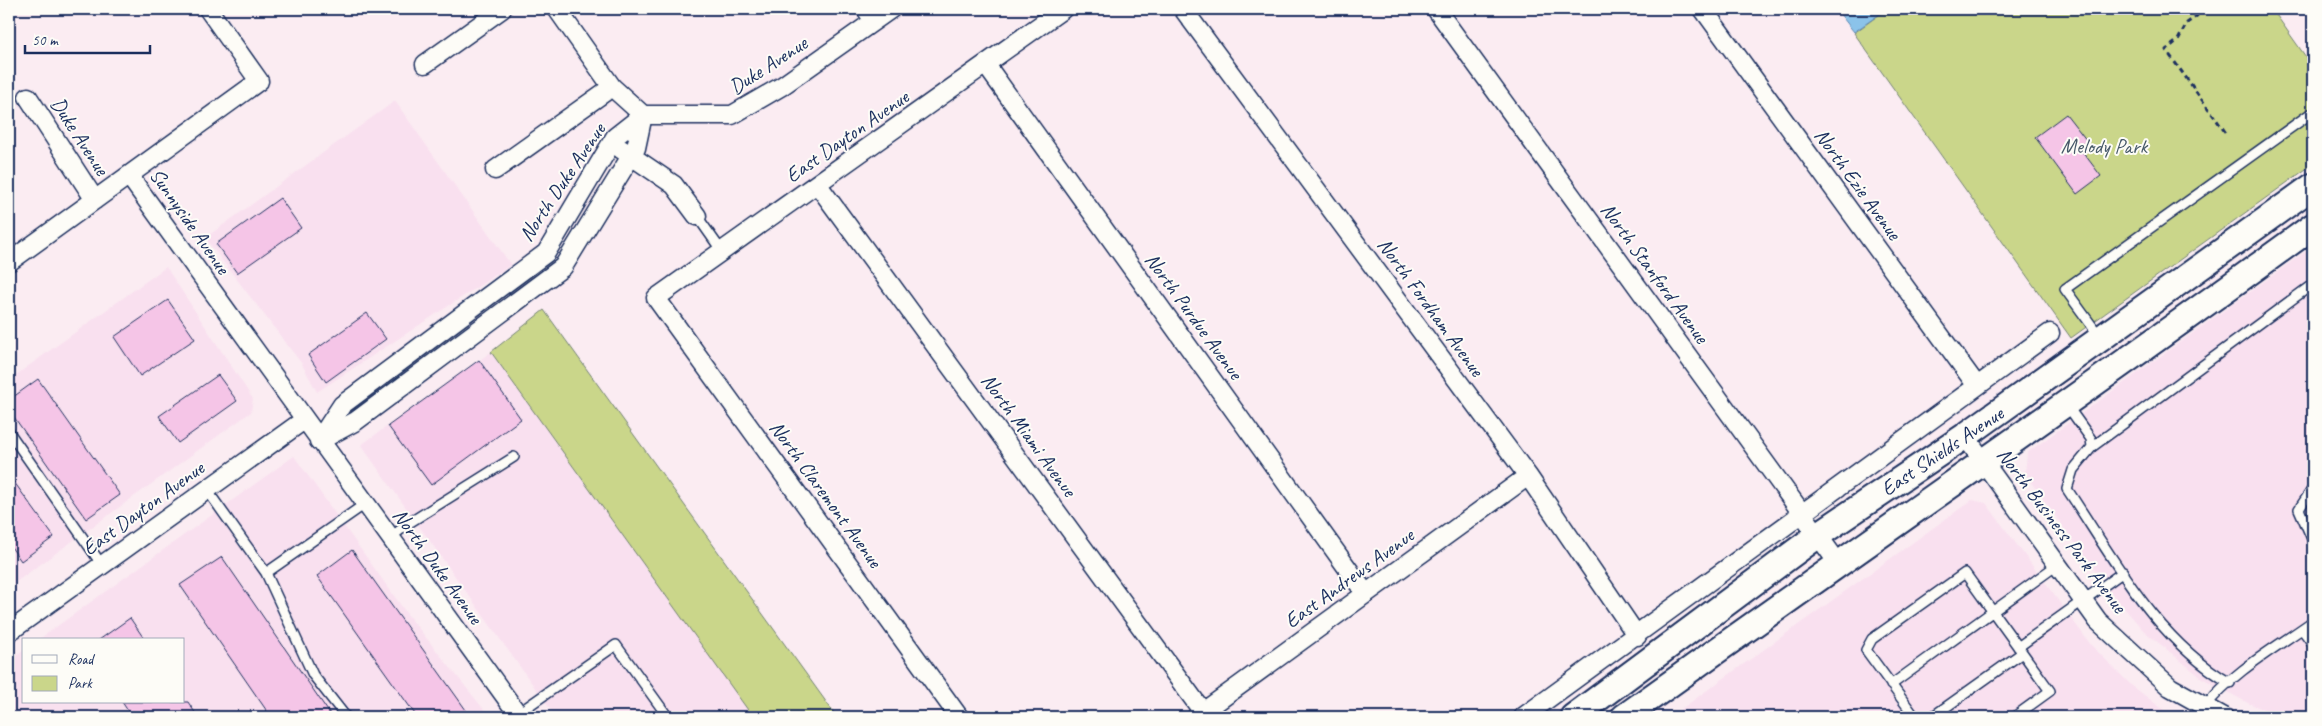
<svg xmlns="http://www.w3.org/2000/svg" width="2322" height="726" font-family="Caveat,sans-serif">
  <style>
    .built { fill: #f9e0ef }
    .green { fill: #cad68a; stroke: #728274 }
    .water { fill: #8bc3ea; stroke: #5e88b2 }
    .building { fill: #f5c5e7; stroke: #1b2f5e }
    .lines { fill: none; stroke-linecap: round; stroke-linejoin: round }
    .service-casing { stroke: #1b2f5e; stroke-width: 12 }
    .minor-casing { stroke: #1b2f5e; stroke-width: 21 }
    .secondary-casing { stroke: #1b2f5e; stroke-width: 29 }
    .path { stroke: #1b2f5e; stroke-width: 3; stroke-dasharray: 5 4; stroke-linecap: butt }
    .service { stroke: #fdfcf7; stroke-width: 9 }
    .minor { stroke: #fdfcf7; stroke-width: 18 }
    .secondary { stroke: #fdfcf7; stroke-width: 25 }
    .labels { text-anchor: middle; stroke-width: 4; stroke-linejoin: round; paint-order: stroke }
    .street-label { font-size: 21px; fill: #1b2f5e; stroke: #fdfcf7 }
    .park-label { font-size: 21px; fill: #475969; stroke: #fdfcf7 }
  </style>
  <rect width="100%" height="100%" fill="#fbecf2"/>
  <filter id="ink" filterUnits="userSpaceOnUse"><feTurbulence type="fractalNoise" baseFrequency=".02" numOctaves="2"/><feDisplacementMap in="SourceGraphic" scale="10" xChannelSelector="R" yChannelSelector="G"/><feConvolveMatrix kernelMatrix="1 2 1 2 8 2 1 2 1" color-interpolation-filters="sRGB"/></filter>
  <g filter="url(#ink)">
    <path class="built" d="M395 101 511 265 317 392 302 364 205 238Z
      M2313 246V717H2283L2248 703 2202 678 2144 631 2112 594 2025 474 2027 453Z
      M166 267 253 399 251 412 9 587V380Z
      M491 352 754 717H556L361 445Z
      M294 456 407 614 490 717H9V661L24 650V702H184V640H38Z
      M1972 500 1986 503 2091 645 2131 685 2173 717H1670Z"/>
    <path class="green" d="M1887 9H2272L2313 67V164L2071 338 1854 33Z
      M544 310 837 717H753L491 352Z"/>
    <path class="water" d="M1836 9H1887L1854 32Z"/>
    <path class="building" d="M2066 114 2087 141 2079 147 2101 176 2077 194 2035 137Z
      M280 198 301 228 237 273 216 244Z
      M168 300 195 339 140 376 114 337Z
      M367 313 386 339 326 382 308 355Z
      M479 360 521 419 431 485 388 426Z
      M218 375 237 401 178 443 159 416Z
      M38 379 120 495 86 519 9 410V400Z
      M9 475 54 537 21 561 9 544Z
      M352 550 471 717H417L317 576Z
      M222 557 332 717H271L180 585Z
      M130 618 145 640H99Z
      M122 702H188L198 717H132Z"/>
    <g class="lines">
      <g class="service-casing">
        <path id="service" d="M697 216 721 250
          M2100 337 2065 289 2310 114 2313 119
          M2066 404 2091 439 2092 447 2073 470 2067 489C2114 559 2155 639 2230 683
          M9 432 102 565
          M2092 447 2313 284
          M2313 488 2299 509 2313 541
          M207 490 266 573 365 504
          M390 538 409 523 514 457
          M266 573 313 675 346 717
          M2302 629 2313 644
          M2018 647 2123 572
          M1891 685 2057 565
          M2205 707C2233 671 2277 647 2313 621
          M517 714 616 645 665 713 659 717
          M1915 717 1866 650 1872 639 1965 573 2050 691 2014 717
          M1932 717 2022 653"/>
      </g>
      <g class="minor-casing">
        <path id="minor" d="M557 9 612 87 643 115H732L782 86 891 9
          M866 9 874 21
          M1183 9 1528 476 1637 636
          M1436 9 1838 563
          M1703 9 1977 386
          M425 64 502 9
          M986 65 1366 594
          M28 97 95 200
          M621 149 674 185 697 216
          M495 170 612 87
          M130 177 520 717
          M818 185 1203 712
          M9 262 259 81 208 9
          M1965 436 2098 621 2170 687 2224 717
          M319 440 342 405 546 253 615 137 643 115
          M319 441 356 421 563 267 636 148 643 115
          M9 632 304 420
          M959 717 656 298 1063 9
          M1196 717 1528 476
          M1523 717 2050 333"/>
      </g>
      <g class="secondary-casing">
        <path id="secondary" d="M1573 717 1818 535 1965 436 2313 186
          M1624 717C1853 552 2085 393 2313 226"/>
      </g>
      <path class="path" d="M2205 10 2187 23 2178 40 2166 50 2226 133"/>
      <use href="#service" class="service"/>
      <use href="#minor" class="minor"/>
      <use href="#secondary" class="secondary"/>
    </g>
  </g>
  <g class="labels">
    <g class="street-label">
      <text transform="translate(768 65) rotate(-33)" y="7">Duke Avenue</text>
      <text transform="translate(80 136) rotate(57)" y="7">Duke Avenue</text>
      <text transform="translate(847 136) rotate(-35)" y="7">East Dayton Avenue</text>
      <text transform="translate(562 182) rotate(-56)" y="7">North Duke Avenue</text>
      <text transform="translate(1858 184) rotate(54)" y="7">North Ezie Avenue</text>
      <text transform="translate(190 221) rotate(55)" y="7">Sunnyside Avenue</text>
      <text transform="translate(1655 273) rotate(54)" y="7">North Stanford Avenue</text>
      <text transform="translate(1431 307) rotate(54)" y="7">North Fordham Avenue</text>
      <text transform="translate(1194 316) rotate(54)" y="7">North Purdue Avenue</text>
      <text transform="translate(1029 435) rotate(54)" y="7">North Miami Avenue</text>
      <text transform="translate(1942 451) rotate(-34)" y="7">East Shields Avenue</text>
      <text transform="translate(826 494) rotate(54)" y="7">North Claremont Avenue</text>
      <text transform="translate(143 508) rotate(-36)" y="7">East Dayton Avenue</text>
      <text transform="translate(2062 530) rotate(53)" y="7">North Business Park Avenue</text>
      <text transform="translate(438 566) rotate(54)" y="7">North Duke Avenue</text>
      <text transform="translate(1349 578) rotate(-36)" y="7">East Andrews Avenue</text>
    </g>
    <g class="park-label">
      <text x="2104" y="153">Melody Park</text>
    </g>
  </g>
  <rect width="2322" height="726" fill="none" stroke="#fdfcf7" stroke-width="30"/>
  <rect x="15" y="15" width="2292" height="696" fill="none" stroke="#1b2f5e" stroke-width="2" filter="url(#ink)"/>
  <rect x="22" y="638" width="162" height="65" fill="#fdfcf7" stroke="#a3aaba"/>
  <rect x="32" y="655" width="25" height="8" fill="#fdfcf7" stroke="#a3aaba"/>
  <text x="68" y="664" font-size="15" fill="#1b2f5e">Road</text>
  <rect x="32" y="676" width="25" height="15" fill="#cad68a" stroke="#a3aaba"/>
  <text x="68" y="688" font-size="15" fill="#1b2f5e">Park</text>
  <path d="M25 45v8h125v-8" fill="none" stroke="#1b2f5e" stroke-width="2.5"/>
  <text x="32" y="45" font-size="15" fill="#1b2f5e" stroke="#fdfcf7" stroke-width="4" paint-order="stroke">50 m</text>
</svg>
